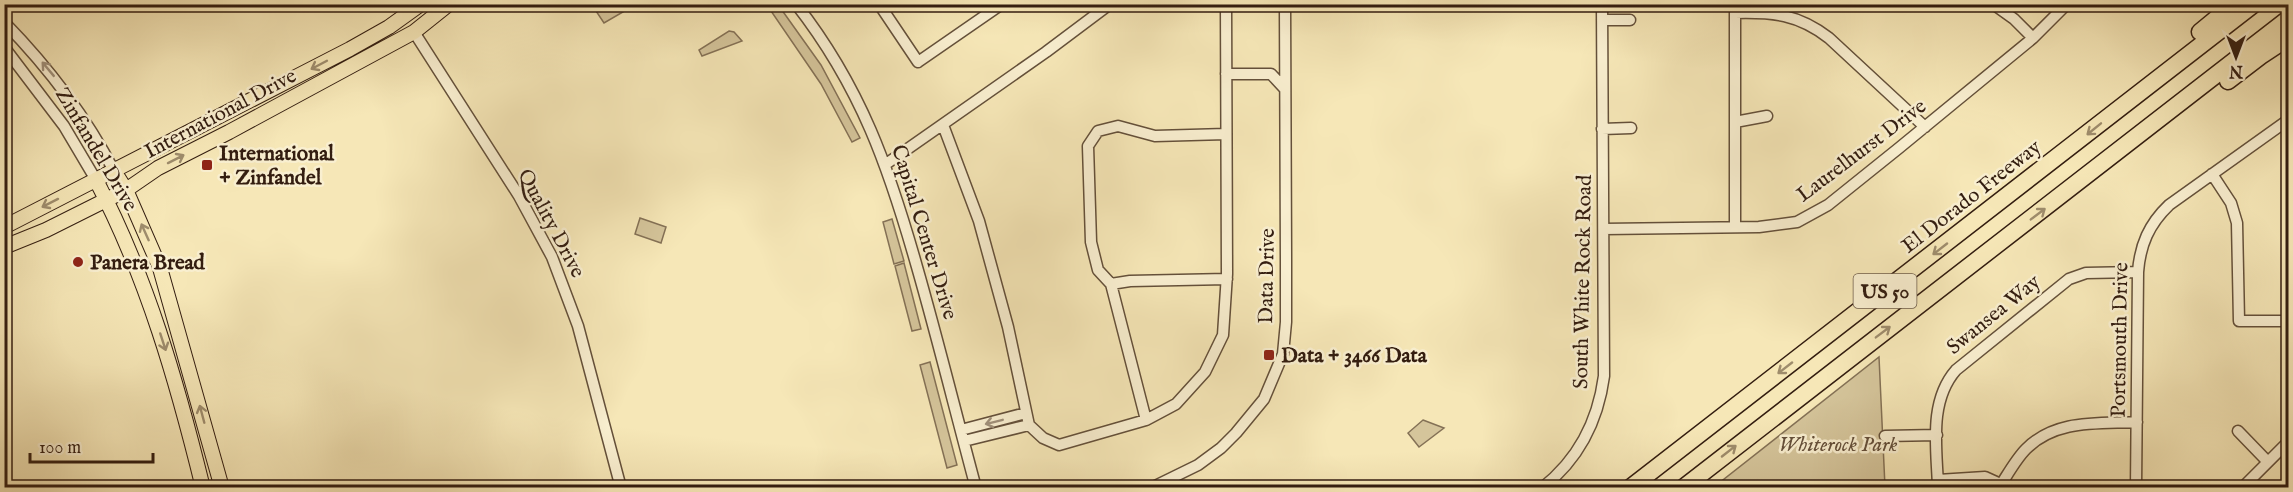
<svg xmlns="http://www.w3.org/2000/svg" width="2293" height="492" font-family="'IM FELL English',serif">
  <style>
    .green { fill: #d5c59b; stroke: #847156; stroke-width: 1.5 }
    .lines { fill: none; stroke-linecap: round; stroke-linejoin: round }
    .minor-casing { stroke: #64503a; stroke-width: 13 }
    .major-casing { stroke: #331d10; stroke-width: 16 }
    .highway-casing { stroke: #331d10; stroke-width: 19 }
    .minor { stroke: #f9efd0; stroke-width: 10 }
    .major { stroke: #f6e7b7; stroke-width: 14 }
    .highway { stroke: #f6e7b7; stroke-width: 16 }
    .oneway { stroke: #9e8c6c }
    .oneway2 { stroke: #a0907a }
    .poi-dot { fill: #8f2418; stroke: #f9efd0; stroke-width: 2 }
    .labels { text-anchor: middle; stroke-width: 5; stroke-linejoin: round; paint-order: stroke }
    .shield { fill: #f9efd0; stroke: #6e5c4a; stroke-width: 1.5 }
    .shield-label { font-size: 20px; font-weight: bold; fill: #331d10 }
    .street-label { font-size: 21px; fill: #331d10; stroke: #f9efd0 }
    .poi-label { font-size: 21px; font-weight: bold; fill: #331d10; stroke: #f9efd0; text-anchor: start }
    .park-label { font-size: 21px; font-style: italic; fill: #644f3a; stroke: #f9efd0 }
  </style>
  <rect width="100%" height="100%" fill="#f6e7b7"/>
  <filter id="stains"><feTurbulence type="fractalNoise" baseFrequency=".00333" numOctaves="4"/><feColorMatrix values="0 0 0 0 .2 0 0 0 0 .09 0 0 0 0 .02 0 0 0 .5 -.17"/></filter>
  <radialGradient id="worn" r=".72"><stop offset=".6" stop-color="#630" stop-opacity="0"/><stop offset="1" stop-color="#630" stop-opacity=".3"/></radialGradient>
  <path class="green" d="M592 5H635L604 23Z
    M779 6 821 65 860 138 852 142 821 84 771 11Z
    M729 31 734 32 742 41 702 56 699 50Z
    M640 218 666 227 661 243 635 234Z
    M892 219 904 261 894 264 883 222Z
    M904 263 921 329 912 331 895 266Z
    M1879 357 1885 487H1714Z
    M930 362 957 465 947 468 920 365Z
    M1423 420 1444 428 1419 447 1408 433Z"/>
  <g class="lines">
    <g class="minor-casing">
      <path id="minor" d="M796 4C861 87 889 168 917 267 938 340 956 414 976 488
        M879 4 918 62 1002 4
        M1993 4 2014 19 2033 38
        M1602 20H1630
        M4 22C48 67 85 115 114 171
        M414 32 519 196 552 257 578 326 621 488
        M4 47 64 126 96 180
        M1226 74H1271L1285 89
        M1735 122 1767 116
        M943 125 979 221 1008 327 1029 425 1043 438 1059 445 1146 420 1176 404 1205 372 1223 335 1227 274 1226 4
        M1602 129 1631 128
        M886 164 1046 52 1110 4
        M2212 174 2231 203 2237 223 2239 321H2288
        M1735 226V13C1773 12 1798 14 1829 38L1925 127
        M1604 229 1759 227 1797 222 1828 205 1899 148 2033 38 2067 4
        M1111 284 1098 270 1091 242 1088 146 1098 131 1118 126 1155 136 1226 134
        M1146 420 1111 284 1130 281 1227 279
        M961 430 1026 413
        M2238 431 2267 461
        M1885 436 1937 435
        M964 441 1029 425
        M1938 480 1985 477 2007 487
        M2002 483C2009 472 2017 458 2026 449 2056 419 2098 424 2137 422
        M1151 488 1198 465 1221 448 1236 433 1264 399 1283 354 1286 322V260L1285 4
        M1542 488C1579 459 1598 421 1604 376L1602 4
        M1938 488C1937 449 1928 402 1956 370L2069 279 2086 273 2138 272
        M2136 488 2138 272C2140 245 2149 224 2169 205L2288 120
        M2242 488 2288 442"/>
    </g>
    <g class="major-casing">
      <path id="major" d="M114 171 126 190 160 268 222 488
        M96 180C147 277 177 382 203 488
        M4 227 350 49 389 27 421 4
        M4 247 46 230 126 190 158 168 229 132 414 32 449 4"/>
    </g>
    <g class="highway-casing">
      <path id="highway" d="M2200 32 2234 4
        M2228 81 2262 55 2288 38
        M1630 488 2254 4
        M1683 488 2288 19"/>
    </g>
    <use href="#minor" class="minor"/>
    <use href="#major" class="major"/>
    <use href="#highway" class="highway"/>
  </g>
  <defs><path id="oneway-shaft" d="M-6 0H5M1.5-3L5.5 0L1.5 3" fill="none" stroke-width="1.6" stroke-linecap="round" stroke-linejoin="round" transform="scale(1.5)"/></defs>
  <g class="oneway">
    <use href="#oneway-shaft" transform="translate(319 65) rotate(152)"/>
    <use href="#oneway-shaft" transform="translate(2094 129) rotate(141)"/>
    <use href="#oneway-shaft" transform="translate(176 159) rotate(-27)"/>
    <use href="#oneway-shaft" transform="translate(50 203) rotate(153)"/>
    <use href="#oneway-shaft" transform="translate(2038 214) rotate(-37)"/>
    <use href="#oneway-shaft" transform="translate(145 232) rotate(-114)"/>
    <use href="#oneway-shaft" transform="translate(1940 249) rotate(142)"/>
    <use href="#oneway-shaft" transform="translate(1883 332) rotate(-37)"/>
    <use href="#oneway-shaft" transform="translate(163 342) rotate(72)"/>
    <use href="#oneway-shaft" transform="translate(1785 368) rotate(142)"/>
    <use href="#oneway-shaft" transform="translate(202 414) rotate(-105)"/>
    <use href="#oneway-shaft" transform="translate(1729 451) rotate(-38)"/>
  </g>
  <g class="oneway2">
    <use href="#oneway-shaft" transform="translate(48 69) rotate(-130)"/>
    <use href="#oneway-shaft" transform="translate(994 422) rotate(166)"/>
  </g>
  <g class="poi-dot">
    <rect x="201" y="159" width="12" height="12" rx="3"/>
    <circle cx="78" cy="262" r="6"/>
    <rect x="1263" y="349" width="12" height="12" rx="3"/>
  </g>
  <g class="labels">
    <rect class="shield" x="1853.5" y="274" width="63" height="34" rx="4.5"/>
    <g class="shield-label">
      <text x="1885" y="298">US 50</text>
    </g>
    <g class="street-label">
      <text transform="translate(220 113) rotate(-28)" y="7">International Drive</text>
      <text transform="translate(97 149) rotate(59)" y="7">Zinfandel Drive</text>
      <text transform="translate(1861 150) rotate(-37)" y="7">Laurelhurst Drive</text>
      <text transform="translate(1971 196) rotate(-38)" y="7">El Dorado Freeway</text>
      <text transform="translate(552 223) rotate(62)" y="7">Quality Drive</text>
      <text transform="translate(925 232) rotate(73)" y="7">Capital Center Drive</text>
      <text transform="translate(1266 276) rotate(-89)" y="7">Data Drive</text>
      <text transform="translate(1582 282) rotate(-89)" y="7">South White Rock Road</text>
      <text transform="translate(1993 314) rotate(-39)" y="7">Swansea Way</text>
      <text transform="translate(2119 340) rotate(-89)" y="7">Portsmouth Drive</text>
    </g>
    <g class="poi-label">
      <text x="219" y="160">International<tspan x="219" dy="24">+ Zinfandel</tspan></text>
      <text x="90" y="269">Panera Bread</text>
      <text x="1281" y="362">Data + 3466 Data</text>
    </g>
    <g class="park-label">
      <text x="1838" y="451">Whiterock Park</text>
    </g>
  </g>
  <rect width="2293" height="492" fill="none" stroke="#f6e7b7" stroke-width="24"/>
  <rect x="6" y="6" width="2281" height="480" fill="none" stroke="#331d10" stroke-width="3"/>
  <rect x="12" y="12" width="2269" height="468" fill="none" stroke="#331d10" stroke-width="1.5"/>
  <g transform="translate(2236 57) rotate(180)" stroke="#f9efd0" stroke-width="4.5" paint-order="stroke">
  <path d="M0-4.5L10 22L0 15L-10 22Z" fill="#331d10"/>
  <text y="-9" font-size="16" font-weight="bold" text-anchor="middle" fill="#331d10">N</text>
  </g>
  <path d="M30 453v9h123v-9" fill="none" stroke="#331d10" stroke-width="3"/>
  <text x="39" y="453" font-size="18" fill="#331d10" stroke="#f9efd0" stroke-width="4.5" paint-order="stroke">100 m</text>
  <rect width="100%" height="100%" filter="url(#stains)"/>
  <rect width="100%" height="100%" fill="url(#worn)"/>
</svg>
